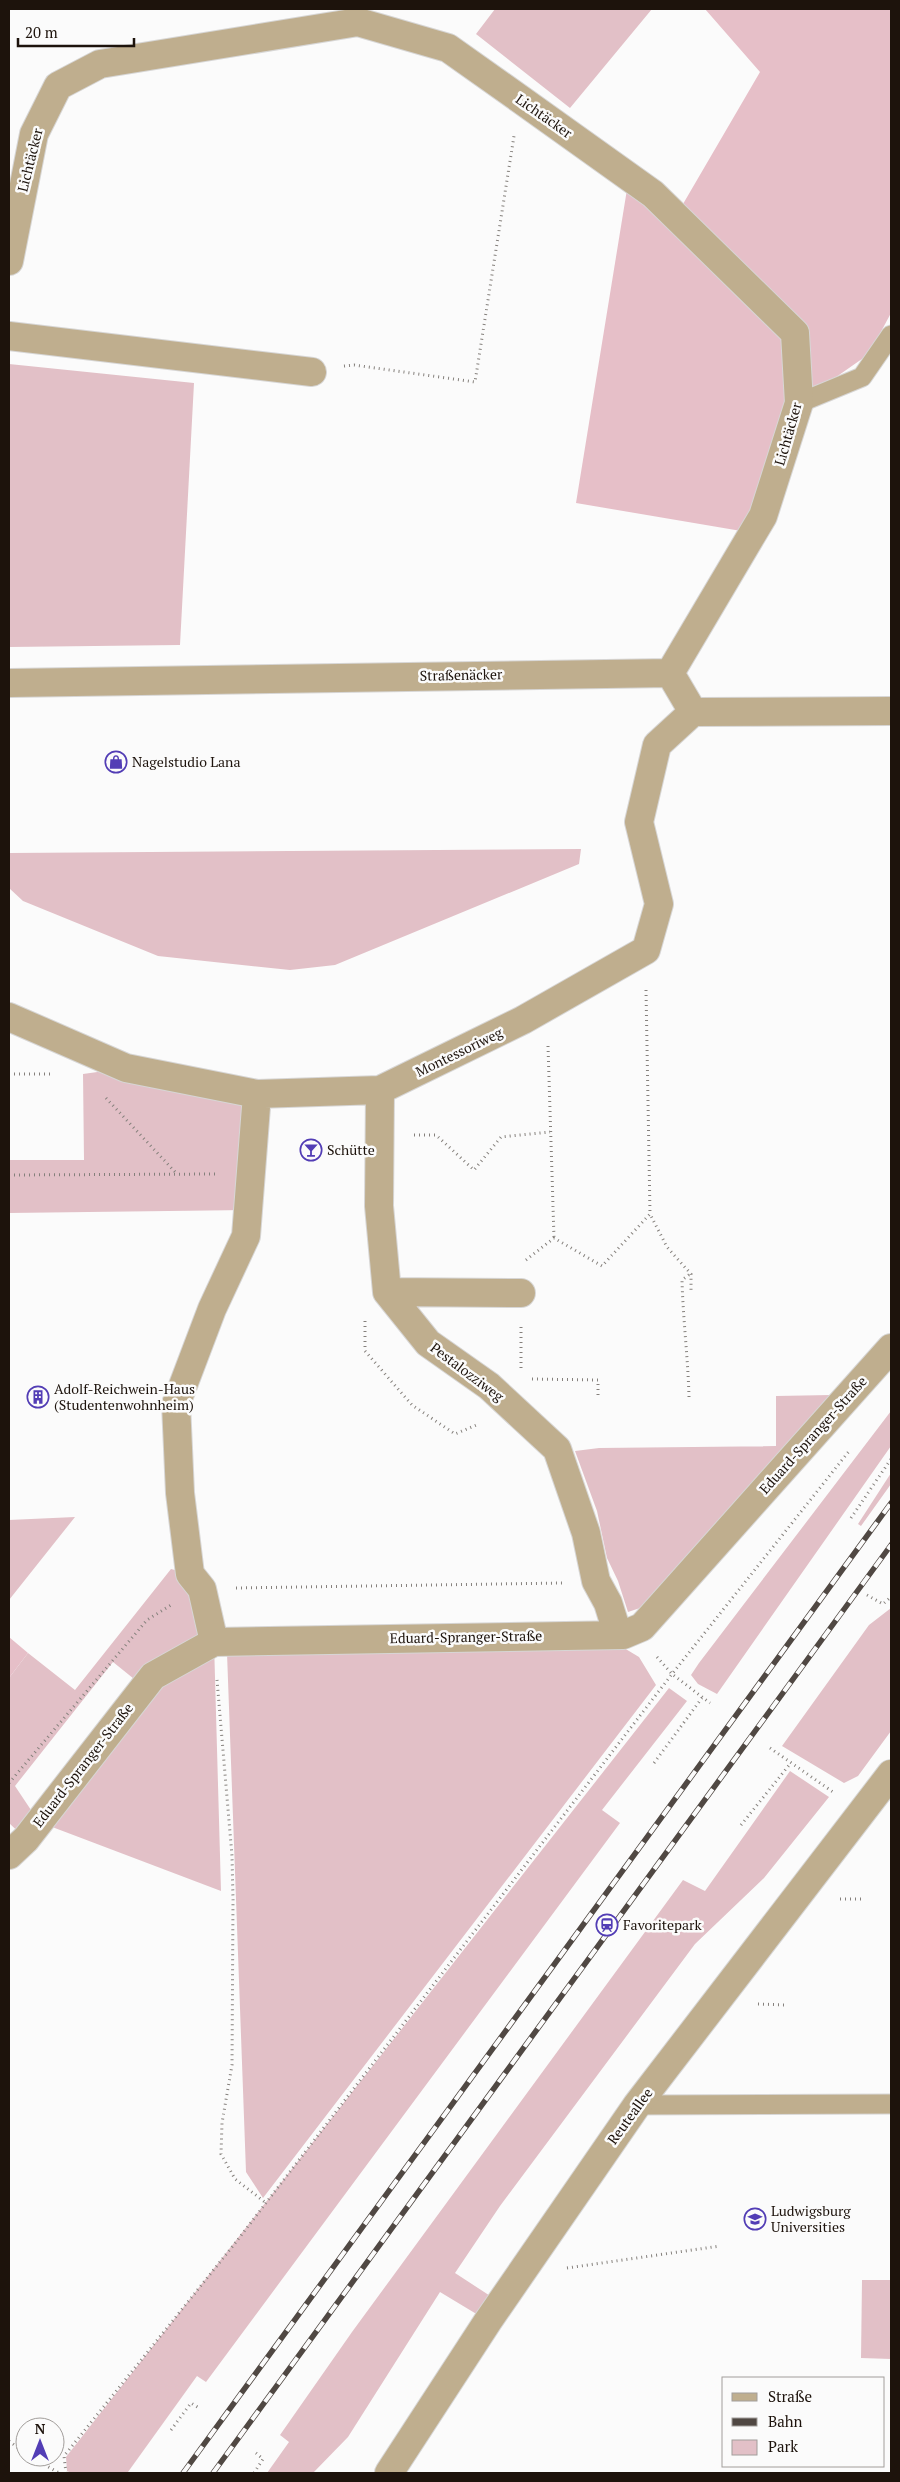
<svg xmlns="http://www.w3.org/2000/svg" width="900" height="2482" font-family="'PT Serif',serif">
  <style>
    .green { fill: #e2c0c7; fill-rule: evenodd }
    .forest { fill: #e6bfc8 }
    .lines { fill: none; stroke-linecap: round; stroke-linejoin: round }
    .service-casing { stroke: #d7d6d5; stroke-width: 21 }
    .minor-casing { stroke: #d7d6d5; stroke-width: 30 }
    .path { stroke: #85807c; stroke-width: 3; stroke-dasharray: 1 4; stroke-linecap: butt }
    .service { stroke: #bfae8e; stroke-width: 19 }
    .minor { stroke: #bfae8e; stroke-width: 28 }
    .rail-casing { stroke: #504843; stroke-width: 5.5 }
    .rail { stroke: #fbfbfb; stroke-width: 4; stroke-dasharray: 11; stroke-linecap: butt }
    .labels { text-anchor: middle; stroke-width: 5; stroke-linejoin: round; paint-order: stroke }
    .street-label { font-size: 14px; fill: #1d130c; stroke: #fbfbfb }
    .poi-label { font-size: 14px; fill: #1d130c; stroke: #fbfbfb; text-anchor: start }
  </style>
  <rect width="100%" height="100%" fill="#fbfbfb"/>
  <path class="green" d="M495 9H652L570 108 476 34Z
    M9 364 194 383 180 645 9 647Z
    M581 849 579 864 335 965 290 970 158 956 23 901 9 888V853Z
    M126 1068 257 1094 248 1210 9 1213V1160H84L83 1074Z
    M831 1395 652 1604 628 1612 618 1581 607 1558 597 1511 575 1451 599 1448 776 1446V1396Z
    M891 1411V1446L717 1694 698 1684 691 1675 699 1663Z
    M891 1473V1484L861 1526 858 1524Z
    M75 1517 9 1600V1520Z
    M171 1569 190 1574 214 1642 221 1891 39 1822 26 1839 9 1823V1678L28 1653 75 1690ZM113 1662 144 1687 39 1822 15 1786Z
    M891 1608V1731L858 1776 844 1783 782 1746 869 1625Z
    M624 1648 639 1657 656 1685 263 2198 246 2172 227 1653Z
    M669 1688 687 1701 602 1810 620 1823 206 2382 197 2376 128 2472 129 2473H71L67 2471 66 2457Z
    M790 1771 829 1797 764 1878 695 1944 500 2206 455 2273 501 2303 488 2321 440 2292 348 2437 313 2473H267L289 2442 280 2435 352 2332 683 1880 705 1891Z
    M862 2280H891V2359L861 2358Z"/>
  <path class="forest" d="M705 9H891V313L869 354 799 403 753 533 576 503 629 177 676 216 760 72Z
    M9 1637 28 1653 9 1678Z"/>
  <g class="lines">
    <g class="service-casing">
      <path id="service" d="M799 403 862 377 891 335
        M637 2105 891 2104"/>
    </g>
    <g class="minor-casing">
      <path id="minor" d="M9 261 34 134 58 86 100 64 358 22 448 48 520 99 653 194 795 333 799 403 763 516 670 673
        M9 336 312 372
        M9 683 670 673 693 712 891 711
        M9 1017 126 1068 257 1094 380 1090 523 1020 646 950 659 904 639 822 657 745 693 712
        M380 1090 379 1206 387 1292 428 1343 489 1386 557 1449 586 1533 596 1581 608 1603 618 1635
        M387 1292 521 1293
        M214 1642 202 1589 190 1574 180 1493 176 1404 212 1309 246 1236 257 1094
        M9 1855 26 1839 153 1676 214 1642 623 1635 642 1627 891 1348
        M389 2473 488 2321 637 2105 891 1774"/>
    </g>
    <path class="path" d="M344 366 354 365 475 382 514 136
      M646 990 650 1214
      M548 1046 554 1238
      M9 1074H51
      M106 1098 177 1174
      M414 1135H436L474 1170 501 1137 550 1132
      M9 1175 216 1174
      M526 1260 554 1238 602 1266 650 1214 667 1247 691 1274V1290
      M365 1321V1351L412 1405 455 1434 479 1424
      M521 1327V1368
      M532 1379 598 1380V1399
      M689 1397C688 1358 683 1319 682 1280L690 1274
      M851 1518 891 1459
      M236 1588 562 1583
      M867 1595 883 1604 891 1597
      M657 1657 672 1674 710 1703
      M217 1680 232 1856 233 1900 232 2065 222 2123 221 2154 235 2179 266 2203
      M770 1748 833 1792
      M654 1763 702 1698
      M9 1783 147 1620 171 1605
      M741 1825 790 1764
      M840 1899H862
      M758 2004 785 2005
      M567 2268 720 2246
      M171 2430 191 2403 199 2408
      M9 2441 25 2453
      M31 2457 59 2473
      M66 2473 64 2456 236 2242 672 1674 850 1450
      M254 2473 263 2459 256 2453"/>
    <use href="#service" class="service"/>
    <use href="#minor" class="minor"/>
    <g class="rail-casing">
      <path id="rail" d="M183 2473 891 1503
        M213 2473 891 1545"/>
    </g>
    <use href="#rail" class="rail"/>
  </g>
  <defs>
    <g id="shop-ring" transform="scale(1.125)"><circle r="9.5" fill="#fbfbfb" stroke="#523db5" stroke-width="1.5"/><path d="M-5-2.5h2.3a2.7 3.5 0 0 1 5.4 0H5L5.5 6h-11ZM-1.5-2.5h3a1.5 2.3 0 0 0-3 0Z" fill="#523db5"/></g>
    <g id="bar-ring" transform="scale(1.125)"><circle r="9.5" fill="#fbfbfb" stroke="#523db5" stroke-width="1.5"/><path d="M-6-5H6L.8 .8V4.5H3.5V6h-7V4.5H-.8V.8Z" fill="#523db5"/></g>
    <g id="building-ring" transform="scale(1.125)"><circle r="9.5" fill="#fbfbfb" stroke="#523db5" stroke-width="1.5"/><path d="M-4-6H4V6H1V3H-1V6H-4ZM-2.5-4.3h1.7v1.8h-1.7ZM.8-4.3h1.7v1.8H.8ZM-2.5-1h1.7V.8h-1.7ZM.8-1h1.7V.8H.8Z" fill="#523db5"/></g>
    <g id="station-ring" transform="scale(1.125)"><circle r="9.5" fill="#fbfbfb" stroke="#523db5" stroke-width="1.5"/><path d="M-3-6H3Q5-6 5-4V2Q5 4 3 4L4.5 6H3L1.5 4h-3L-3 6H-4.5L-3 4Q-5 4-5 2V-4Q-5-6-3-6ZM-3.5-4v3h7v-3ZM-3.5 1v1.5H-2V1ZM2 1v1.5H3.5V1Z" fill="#523db5"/></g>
    <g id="university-ring" transform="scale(1.125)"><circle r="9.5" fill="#fbfbfb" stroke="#523db5" stroke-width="1.5"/><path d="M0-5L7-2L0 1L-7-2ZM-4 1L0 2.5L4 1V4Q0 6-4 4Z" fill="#523db5"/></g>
  </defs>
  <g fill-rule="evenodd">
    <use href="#shop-ring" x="116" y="762"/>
    <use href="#bar-ring" x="311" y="1150"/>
    <use href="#building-ring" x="38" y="1397"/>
    <use href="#station-ring" x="607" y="1925"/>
    <use href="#university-ring" x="755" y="2219"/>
  </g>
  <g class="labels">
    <g class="street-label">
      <text transform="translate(544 116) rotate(35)" y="5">Lichtäcker</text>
      <text transform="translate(30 160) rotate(-76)" y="5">Lichtäcker</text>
      <text transform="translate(788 434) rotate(-74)" y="5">Lichtäcker</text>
      <text transform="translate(461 675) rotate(-1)" y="5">Straßenäcker</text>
      <text transform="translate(459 1052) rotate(-26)" y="5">Montessoriweg</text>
      <text transform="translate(467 1372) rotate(37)" y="5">Pestalozziweg</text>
      <text transform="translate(813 1435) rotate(-48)" y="5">Eduard-Spranger-Straße</text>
      <text transform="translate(466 1637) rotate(-1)" y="5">Eduard-Spranger-Straße</text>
      <text transform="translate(83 1765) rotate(-52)" y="5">Eduard-Spranger-Straße</text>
      <text transform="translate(630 2116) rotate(-54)" y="5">Reuteallee</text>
    </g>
    <g class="poi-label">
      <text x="132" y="767">Nagelstudio Lana</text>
      <text x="327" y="1155">Schütte</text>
      <text x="54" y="1394">Adolf-Reichwein-Haus<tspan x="54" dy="16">(Studentenwohnheim)</tspan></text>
      <text x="623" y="1930">Favoritepark</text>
      <text x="771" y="2216">Ludwigsburg<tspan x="771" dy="16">Universities</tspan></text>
    </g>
  </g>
  <rect width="900" height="2482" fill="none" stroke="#1d130c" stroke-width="20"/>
  <rect x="722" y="2377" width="162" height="90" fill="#fbfbfb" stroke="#a29e9b"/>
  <rect x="732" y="2393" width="25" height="8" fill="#bfae8e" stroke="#a29e9b"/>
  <text x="768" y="2402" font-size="15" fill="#1d130c">Straße</text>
  <rect x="732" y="2418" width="25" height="8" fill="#504843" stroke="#a29e9b"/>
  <text x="768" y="2427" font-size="15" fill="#1d130c">Bahn</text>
  <rect x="732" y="2440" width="25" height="15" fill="#e2c0c7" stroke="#a29e9b"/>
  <text x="768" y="2452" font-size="15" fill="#1d130c">Park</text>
  <g transform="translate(40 2442)"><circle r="24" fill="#fbfbfb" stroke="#a29e9b"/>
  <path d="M0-4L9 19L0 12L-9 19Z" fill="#523db5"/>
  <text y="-8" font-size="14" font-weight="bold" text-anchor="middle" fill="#1d130c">N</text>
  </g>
  <path d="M18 38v8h116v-8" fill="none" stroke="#1d130c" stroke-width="2.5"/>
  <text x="25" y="38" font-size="15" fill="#1d130c" stroke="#fbfbfb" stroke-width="4" paint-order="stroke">20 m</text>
</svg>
